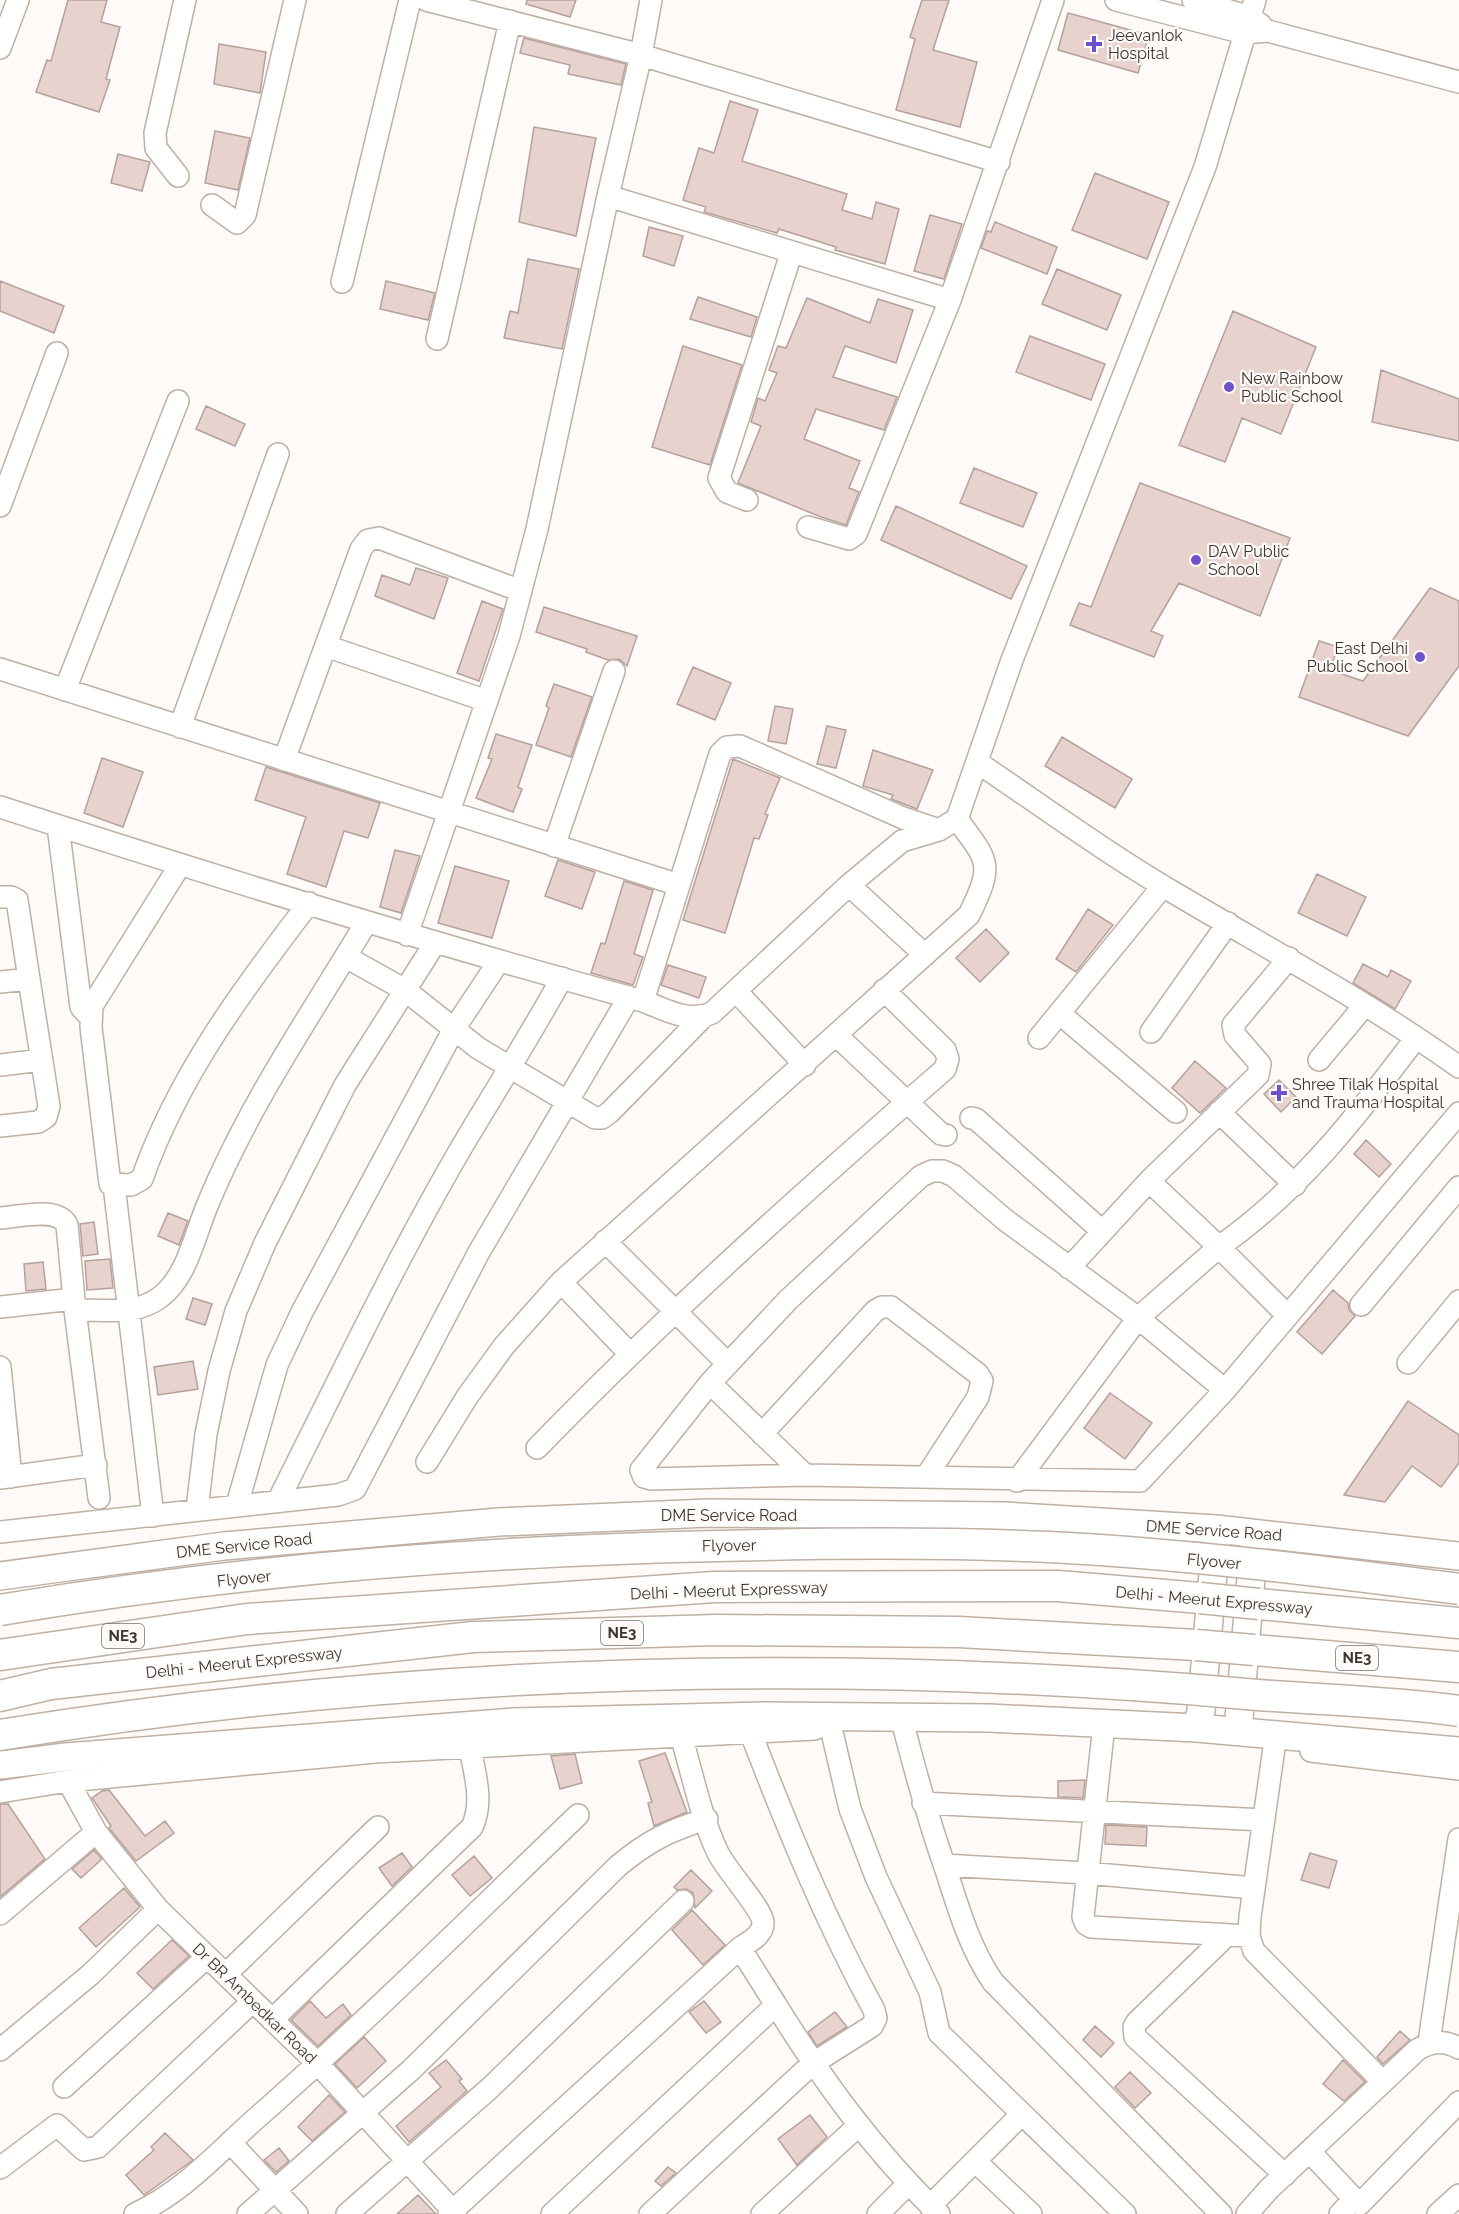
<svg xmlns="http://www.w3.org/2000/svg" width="1459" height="2214" font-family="Raleway,sans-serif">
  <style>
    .building { fill: #e7d2cd; stroke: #b5a19c; stroke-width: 1.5 }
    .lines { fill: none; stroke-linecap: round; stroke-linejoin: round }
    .minor-casing { stroke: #bfb0a4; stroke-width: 24 }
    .major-casing { stroke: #bfb0a4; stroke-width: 30 }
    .highway-casing { stroke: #bfb0a4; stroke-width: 33 }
    .minor { stroke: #fff; stroke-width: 21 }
    .major { stroke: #fff; stroke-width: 27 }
    .highway { stroke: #fff; stroke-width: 30 }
    .highway-bridge-casing { stroke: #bfb0a4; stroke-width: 33; stroke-linecap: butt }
    .highway-bridge { stroke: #fff; stroke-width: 30 }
    .poi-dot { fill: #6e52cc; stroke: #fefaf8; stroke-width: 2 }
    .labels { text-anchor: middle; stroke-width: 4.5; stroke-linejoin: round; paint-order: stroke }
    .shield { fill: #fefaf8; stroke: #76706c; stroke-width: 1.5 }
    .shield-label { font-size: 15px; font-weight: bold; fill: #3b3530 }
    .poi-label { font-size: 16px; fill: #3b3530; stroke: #fefaf8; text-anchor: start }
    .street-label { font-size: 16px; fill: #3b3530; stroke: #fefaf8 }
  </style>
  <rect width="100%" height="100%" fill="#fefaf8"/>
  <path class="building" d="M68 0H107L101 22 120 27 106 79 110 80 99 112 36 92 47 60 51 61Z
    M527 0H576L570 17 526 4Z
    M922 0H949L933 50 977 62 960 127 896 110 915 39 910 37Z
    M1068 13 1149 35 1138 73 1058 50Z
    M524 38 626 64 621 85 568 74 570 65 520 53Z
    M219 44 266 52 260 93 214 84Z
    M730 101 758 110 742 161 847 194 842 210 872 219 876 202 899 209 885 264 835 250 836 247 779 229 777 233 704 212 706 207 683 200 699 148 714 153Z
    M534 127 596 138 576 236 519 222Z
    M215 131 250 138 238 190 205 183Z
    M118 154 150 162 142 191 111 183Z
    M1095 173 1169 202 1147 259 1072 230Z
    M930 215 962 224 944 279 914 271Z
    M995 222 1057 247 1047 274 981 248 987 231 991 232Z
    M649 227 683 236 674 266 643 256Z
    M528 259 579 269 562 349 504 338 510 311 518 313Z
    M1057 269 1121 295 1107 330 1042 304Z
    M0 281 64 306 54 333 0 311Z
    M386 281 435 293 428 320 380 309Z
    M698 297 757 317 751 337 690 319Z
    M807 298 870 323 878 299 913 310 896 363 845 346 833 377 897 397 884 430 816 409 804 439 860 461 849 488 859 492 846 525 821 517 738 483 761 426 751 422 758 398 765 401 777 373 769 370 778 346 786 348Z
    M1233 311 1316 347 1281 434 1242 418 1225 462 1179 445Z
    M1030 336 1105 364 1091 400 1016 372Z
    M683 346 742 365 710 465 652 447Z
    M1381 370 1459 399V441L1372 422Z
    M206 406 245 424 235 446 196 429Z
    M974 468 1037 493 1023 527 960 503Z
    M1140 483 1290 538 1260 616 1179 583 1151 631 1163 636 1154 657 1070 625 1079 603 1091 607Z
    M896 506 1027 566 1011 599 881 540Z
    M416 568 448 578 434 619 375 596 382 575 410 585Z
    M1430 588 1459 601V666L1408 736 1299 697 1319 641 1338 647 1330 670 1363 681Z
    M482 601 503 609 479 681 457 673Z
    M544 607 637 636 627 666 619 659 608 660 586 652 587 649 536 632Z
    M693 667 731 683 715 720 677 704Z
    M554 684 592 697 571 757 536 745 549 708 546 706Z
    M775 706 793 709 786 744 768 741Z
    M827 726 846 730 836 768 817 764Z
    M496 734 532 745 518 787 522 789 513 812 476 798 492 759 488 758Z
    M1062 737 1132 779 1115 808 1045 766Z
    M873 750 933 770 917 809 891 799 893 795 863 786Z
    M102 758 143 772 123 827 84 813Z
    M733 759 780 778 765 814 768 815 759 839 754 838 725 933 683 920Z
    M266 767 380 803 368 838 344 831 326 887 287 874 306 817 255 800Z
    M395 850 420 856 401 913 380 907Z
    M558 860 595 872 582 909 545 896Z
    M455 866 509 881 492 938 438 923Z
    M1317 874 1366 897 1347 936 1298 913Z
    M624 881 653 890 634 954 643 957 633 985 591 973 601 943 605 944Z
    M1088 909 1113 925 1076 972 1056 959Z
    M986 929 1009 953 980 982 956 958Z
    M1363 964 1388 977 1391 970 1411 981 1395 1009 1353 983Z
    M668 965 706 977 699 998 661 985Z
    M1195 1061 1226 1088 1200 1113 1172 1088Z
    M1279 1080 1296 1097 1281 1112 1264 1094Z
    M1366 1140 1391 1164 1379 1177 1354 1154Z
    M168 1213 188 1221 179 1245 158 1236Z
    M94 1222 98 1254 83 1256 80 1224Z
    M110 1259 113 1288 87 1290 85 1261Z
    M43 1262 46 1289 26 1291 24 1264Z
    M1333 1290 1348 1303 1349 1310 1355 1316 1322 1354 1297 1332Z
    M193 1298 212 1304 205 1325 186 1319Z
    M193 1361 198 1389 158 1395 154 1367Z
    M1110 1393 1152 1423 1125 1459 1084 1428Z
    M1408 1401 1459 1435V1463L1441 1487 1412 1466 1385 1502 1344 1495Z
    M665 1753 687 1812 654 1826 648 1803 652 1802 639 1761Z
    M575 1754 582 1783 560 1789 551 1756Z
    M1085 1780 1083 1798 1058 1797V1781Z
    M109 1790 145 1836 165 1821 174 1833 136 1861 109 1828 111 1826 92 1798 102 1791Z
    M0 1804H8L45 1859 0 1897Z
    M1106 1825 1147 1827 1146 1846 1105 1844Z
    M94 1850 102 1859 81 1878 72 1869Z
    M402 1853 412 1867 392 1886 379 1868Z
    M1310 1853 1337 1861 1329 1888 1301 1880Z
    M474 1856 492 1878 470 1896 452 1875Z
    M691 1870 712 1891 695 1908 693 1893 686 1889 677 1890 674 1887Z
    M124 1888 140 1907 96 1947 79 1928Z
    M692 1910 725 1945 703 1965 672 1930Z
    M172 1940 189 1956 153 1989 137 1973Z
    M310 2001 326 2018 343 2004 351 2015 318 2046 291 2020Z
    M704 2001 721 2022 706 2033 689 2012Z
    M835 2012 847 2027 817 2046 808 2032Z
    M1095 2026 1114 2043 1101 2057 1083 2040Z
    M1400 2031 1410 2040 1383 2064 1377 2057Z
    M364 2037 386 2061 357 2088 335 2064Z
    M446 2060 462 2079 459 2081 467 2091 409 2142 396 2126 441 2087 429 2073Z
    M1343 2060 1365 2082 1344 2101 1323 2084Z
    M1130 2072 1151 2093 1135 2108 1115 2087Z
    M329 2095 345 2112 312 2141 298 2127Z
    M810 2115 827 2137 797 2165 778 2139Z
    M165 2133 193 2160 144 2195 126 2175 154 2150 151 2147Z
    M279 2148 289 2161 276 2172 264 2160Z
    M668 2167 676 2173 661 2186 655 2181Z
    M418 2195 436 2214H397Z"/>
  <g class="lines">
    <g class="minor-casing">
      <path id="minor" d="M426 0 641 55 999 162
        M1116 0 1244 33 1268 31 1459 82
        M1193 0 1250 17 1261 25
        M0 48 18 0
        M178 176 156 148 155 133 185 0
        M608 196 950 300
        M212 205 237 223 245 215 295 0
        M342 282 410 0
        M437 339 510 21
        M747 500 727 492 719 478 791 254
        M0 506 57 353
        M808 527 849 539 856 534 950 300 1053 0
        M326 646 487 701
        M0 669 679 885
        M65 690 178 401
        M180 727 278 454
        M284 760 361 549 368 540 379 538 521 591
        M977 762C1045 808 1112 857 1183 898 1276 953 1371 1004 1459 1067
        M0 807C213 876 427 942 643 1001 666 1010 688 1023 712 1013L849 885 902 841 939 830 957 819 1012 660 1205 167 1255 0
        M58 826 81 1007 91 1018
        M554 846 614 671
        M180 865 92 1006 91 1027 110 1184 131 1185 142 1179C178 1076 243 989 309 903
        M849 885 925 955
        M0 897H11L17 900 29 979 0 982
        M407 935 509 636 537 529 608 196 641 55 651 0
        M346 957 405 990 478 1048 595 1118H602L610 1112 703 1017
        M736 991 805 1065
        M643 1001 720 754 727 747 740 746 903 818 939 830
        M1059 1013 1176 1112
        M1151 1032 1228 923
        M836 1035 941 1134 946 1135
        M1039 1038 1163 886
        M1319 1060 1365 1005
        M0 1065 42 1060
        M1219 1112 1295 1185
        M971 1118 976 1119 1101 1230
        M0 1126 38 1122 46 1117 49 1106 29 979
        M114 1185 153 1516
        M0 1218C18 1217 57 1206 67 1225L75 1310 99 1498
        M605 1241 728 1364
        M1069 1268 1149 1181 1258 1075 1260 1064 1235 1035 1233 1025 1289 958
        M561 1282 630 1354
        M1361 1305 1459 1187
        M0 1307 74 1299
        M75 1310C103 1309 135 1316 159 1298 187 1278 194 1237 207 1206 248 1106 310 1016 366 923
        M1287 1315 1219 1247C1300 1190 1357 1116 1416 1038
        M1408 1363 1459 1301
        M0 1367 11 1477
        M710 1383 805 1475
        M1225 1390 1138 1318 1004 1219 954 1176 943 1171H932L921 1176 788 1300 710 1383 641 1470 644 1477 651 1479 805 1475 1140 1481 1225 1390 1459 1113
        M762 1434 875 1311 882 1307H891L978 1374 982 1381 978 1397 926 1477
        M537 1448C666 1315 805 1191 945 1069L948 1059 945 1050 884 990
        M427 1462 467 1397 504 1346 561 1282 969 915C994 864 989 862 957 819
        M0 1478 96 1465
        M1017 1481 1138 1318 1219 1247 1149 1181
        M278 1501C339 1380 398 1255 467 1138 499 1085 532 1032 562 978
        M237 1505 277 1365 302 1312 454 1029 499 961
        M197 1509 206 1434 219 1371 236 1311 265 1243 345 1085 435 943
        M0 1532 338 1495 355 1489 479 1252 629 997
        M831 1728 850 1809 876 1877 930 1992 939 2033 1125 2214
        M904 1728C916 1774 928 1819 944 1864 958 1906 968 1945 993 1982L1221 2214
        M1103 1734 1083 1917 1086 1924 1091 1927 1249 1936
        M1274 1748 1250 1917 1249 1936 1254 1951 1383 2082
        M1311 1751 1459 1769
        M68 1781 96 1832 158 1909 318 2064 456 2214
        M0 1792 68 1781 375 1752 815 1729
        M923 1803 1264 1820
        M944 1865 1086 1873 1254 1888
        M0 1914 96 1832
        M1227 1935 1137 2022 1134 2027 1135 2037 1285 2175
        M740 1948 776 2005
        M226 1974 378 1827
        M272 2020 472 1827C486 1798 471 1763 467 1732
        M1429 2042 1459 1839
        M0 2050 91 1974 158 1909
        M64 2087 207 1957
        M230 2142 297 2214
        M1310 2152 1354 2199 1340 2214
        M975 2161 1031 2214
        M0 2168 57 2125 84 2150 98 2147 253 2001
        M1360 2204 1459 2102
        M930 2206 1021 2115
        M135 2214C184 2192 220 2150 260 2115 369 2019 473 1916 578 1815
        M248 2214 411 2070 618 1866C648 1841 670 1830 707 1819
        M347 2214 491 2087 683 1901
        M449 2214 740 1948C749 1942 764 1935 763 1922 762 1909 727 1871 718 1853 700 1816 690 1763 677 1722
        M552 2214 776 2005C823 2081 874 2151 939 2214
        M650 2214 812 2064 872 2026 876 2018 874 2010C825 1920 787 1827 750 1731
        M762 2214 858 2126
        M878 2214 908 2184
        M1247 2214 1269 2189 1417 2050C1432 2041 1443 2040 1459 2048
        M1438 2214 1459 2195"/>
    </g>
    <g class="major-casing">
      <path id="major" d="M0 1576 224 1546 499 1522 709 1513 1005 1516 1216 1529 1459 1556
        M1197 1728 1201 1711 1216 1539
        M1238 1730 1254 1543
        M0 1765 66 1757 513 1722 765 1716 989 1718 1197 1728 1459 1751"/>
    </g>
    <g class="highway-casing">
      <path id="highway" d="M1259 1604 1459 1623
        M1254 1650 1459 1667
        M0 1655 247 1619 714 1587 1058 1586 1200 1598
        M0 1696 51 1684 473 1637 717 1630 959 1632 1196 1645"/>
    </g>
    <use href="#minor" class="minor"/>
    <use href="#major" class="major"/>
    <use href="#highway" class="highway"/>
    <g class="highway-bridge-casing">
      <path id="highway-bridge" d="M1200 1598 1259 1604
        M0 1610C237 1570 478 1551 718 1546 828 1543 939 1542 1049 1547 1186 1554 1323 1571 1459 1589
        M1196 1645 1254 1650
        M0 1735C415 1668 827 1657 1246 1694 1317 1700 1389 1701 1459 1711"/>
    </g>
    <use href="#highway-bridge" class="highway-bridge"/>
  </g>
  <g class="poi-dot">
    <path d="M1091 35h6v6h6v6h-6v6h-6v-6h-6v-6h6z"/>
    <circle cx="1229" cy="387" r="6"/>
    <circle cx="1196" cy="560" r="6"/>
    <circle cx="1420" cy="657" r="6"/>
    <path d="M1276 1084h6v6h6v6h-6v6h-6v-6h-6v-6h6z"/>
  </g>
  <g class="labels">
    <g class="shield">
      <rect x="601" y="1621" width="42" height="24" rx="4.5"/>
      <rect x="102" y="1624" width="42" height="24" rx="4.5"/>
      <rect x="1336" y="1646" width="42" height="24" rx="4.5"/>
    </g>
    <g class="shield-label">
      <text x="622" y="1638">NE3</text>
      <text x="123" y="1641">NE3</text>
      <text x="1357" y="1663">NE3</text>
    </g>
    <g class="poi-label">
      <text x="1108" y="41">Jeevanlok<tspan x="1108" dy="18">Hospital</tspan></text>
      <text x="1241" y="384">New Rainbow<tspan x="1241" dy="18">Public School</tspan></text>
      <text x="1208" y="557">DAV Public<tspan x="1208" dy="18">School</tspan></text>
      <text x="1408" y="654" text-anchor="end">East Delhi<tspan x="1408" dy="18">Public School</tspan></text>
      <text x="1292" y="1090">Shree Tilak Hospital<tspan x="1292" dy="18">and Trauma Hospital</tspan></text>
    </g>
    <g class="street-label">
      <text x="729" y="1521">DME Service Road</text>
      <text transform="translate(1214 1530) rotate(4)" y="6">DME Service Road</text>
      <text transform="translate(244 1545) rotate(-6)" y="6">DME Service Road</text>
      <text transform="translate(729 1545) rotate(-1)" y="6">Flyover</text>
      <text transform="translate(1214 1561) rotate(5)" y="6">Flyover</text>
      <text transform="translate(244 1578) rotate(-6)" y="6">Flyover</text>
      <text transform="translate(729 1590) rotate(-2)" y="6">Delhi - Meerut Expressway</text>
      <text transform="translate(1214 1600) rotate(5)" y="6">Delhi - Meerut Expressway</text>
      <text transform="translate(244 1662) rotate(-6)" y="6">Delhi - Meerut Expressway</text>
      <text transform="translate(255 2003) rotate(44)" y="6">Dr BR Ambedkar Road</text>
    </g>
  </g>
</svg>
